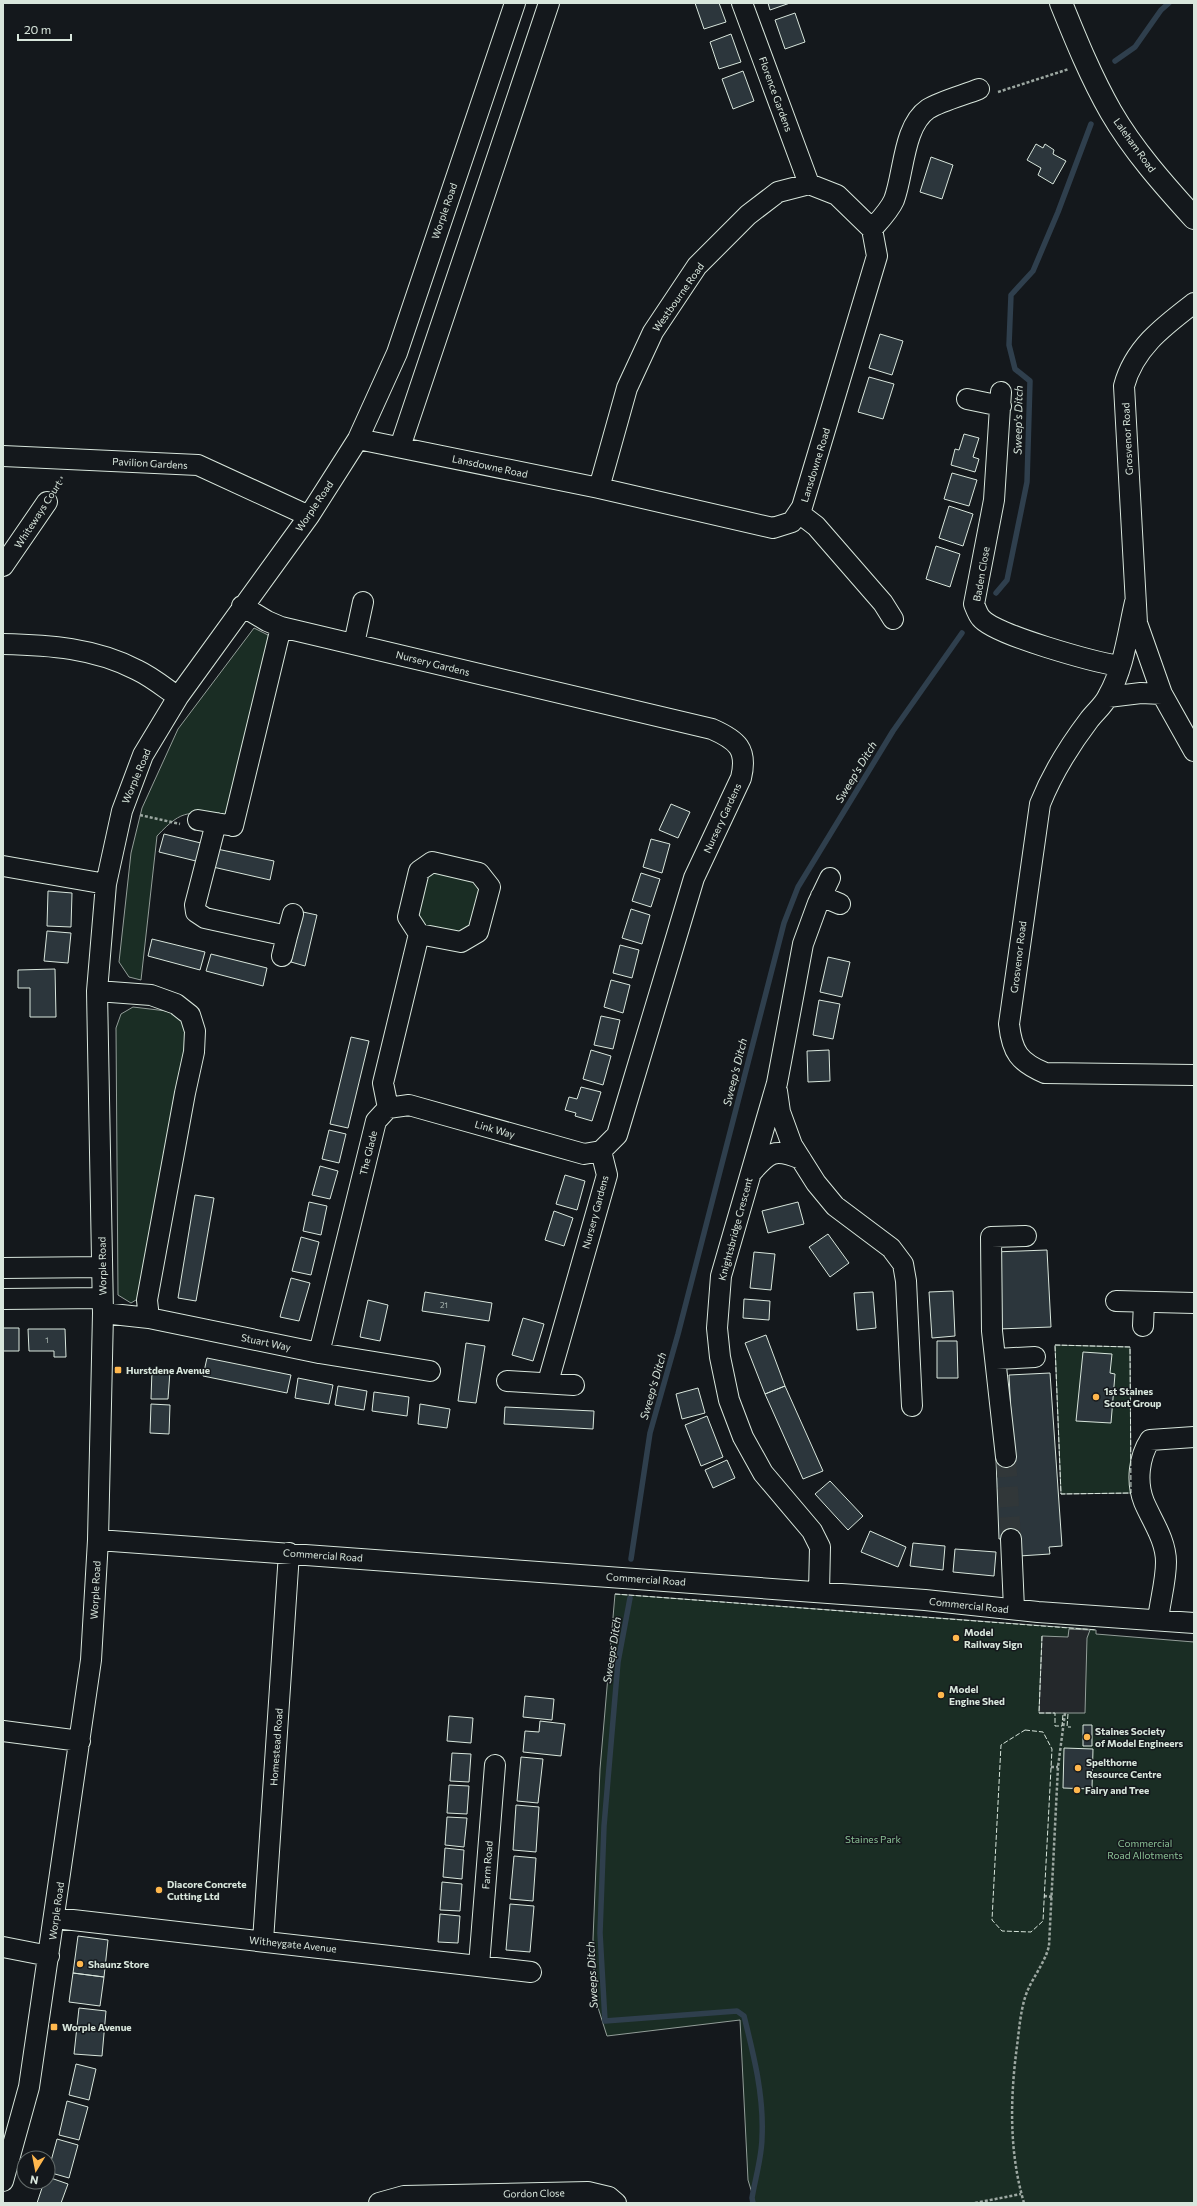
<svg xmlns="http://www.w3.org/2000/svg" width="1197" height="2206" font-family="Commissioner,sans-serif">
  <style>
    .green { fill: #1a2d24; stroke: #939e99 }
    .parking { fill: #24282b; stroke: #939e99 }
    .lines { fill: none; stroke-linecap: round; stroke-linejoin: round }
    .stream { stroke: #2f3f4d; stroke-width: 5.5 }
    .building { fill: #2c363c; stroke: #d8e6dc }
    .minor-tunnel { stroke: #313739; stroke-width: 20; stroke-dasharray: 20 10; stroke-linecap: butt }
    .minor-casing { stroke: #d8e6dc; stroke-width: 22 }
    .major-casing { stroke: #d8e6dc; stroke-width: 24 }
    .path { stroke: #9da8a2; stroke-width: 2.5; stroke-dasharray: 3 2; stroke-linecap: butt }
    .minor { stroke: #14181c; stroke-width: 20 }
    .major { stroke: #14181c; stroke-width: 22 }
    .fence { stroke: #d8e6dc; stroke-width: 1; stroke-dasharray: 5 2; stroke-linecap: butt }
    .poi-dot { fill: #ffb74d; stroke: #14181c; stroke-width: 1.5 }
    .labels { text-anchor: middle; stroke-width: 3; stroke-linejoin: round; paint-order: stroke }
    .number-label { font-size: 8px; fill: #adbab4 }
    .street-label { font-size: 10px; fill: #d8e6dc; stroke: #14181c }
    .poi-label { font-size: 10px; font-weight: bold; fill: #d8e6dc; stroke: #14181c; text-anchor: start }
    .park-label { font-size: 10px; fill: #8ac095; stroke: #14181c }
    .water-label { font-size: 11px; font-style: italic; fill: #d8e6dc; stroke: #14181c }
  </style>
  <rect width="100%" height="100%" fill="#14181c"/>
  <path class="green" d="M254 628 268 635 273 650 225 816C189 813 184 807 157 836L141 980 129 977 119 962 131 853 142 808 178 729Z
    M439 870 472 878 481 894 473 926 457 934 424 927 416 918 423 880Z
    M133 1007 175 1012 184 1019 190 1036 141 1297 131 1303 118 1295 116 1028 121 1014Z
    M1055 1345 1130 1347 1131 1493 1061 1494Z
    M615 1594 1087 1629 1096 1630V1634L1194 1642V2203H755L748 2180 740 2020 607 2036 595 1998 593 1939 600 1769Z"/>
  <path class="parking" d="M1069 1629 1090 1630 1087 1638 1085 1713H1039L1042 1636 1068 1637Z"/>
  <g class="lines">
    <path class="stream" d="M1115 61 1135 47 1161 10 1169 3
      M996 593 1007 580 1027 482 1030 381 1015 369 1009 345 1011 295 1033 271 1058 212 1091 124
      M631 1559 650 1433 678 1334 784 923 798 887 893 731 962 633
      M630 1598 618 1662 604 1826 600 1933 605 2021 737 2011 744 2016C754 2056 764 2096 762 2137 762 2157 755 2179 752 2198L753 2203"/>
  </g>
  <path class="building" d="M695 3H719L726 22 704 29Z
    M768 3H790L770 10Z
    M795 13 805 42 785 49 775 20Z
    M731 34 741 62 719 69 710 42Z
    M743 71 754 101 733 109 722 79Z
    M1036 144 1043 148 1045 144 1054 150 1053 154 1066 161 1053 184 1038 175 1041 168 1027 160Z
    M931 157 953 165 942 199 920 192Z
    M880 334 903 341 892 375 869 368Z
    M869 377 894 384 883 419 858 412Z
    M964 434 979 438 973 457 979 459 975 472 951 465 955 449 959 450Z
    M952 473 977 480 969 506 944 499Z
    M949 506 973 514 963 546 939 538Z
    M936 546 960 554 950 587 926 579Z
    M671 804 690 812 678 838 659 830Z
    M164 834 205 844 200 862 159 852Z
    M651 839 670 844 662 873 643 867Z
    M217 849 274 861 270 880 213 867Z
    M641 873 660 879 651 907 632 901Z
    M48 891 72 893 71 927 47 926Z
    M631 909 650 915 642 944 622 938Z
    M303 912 317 915 305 966 291 962Z
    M47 931 71 933 68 963 44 961Z
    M152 939 205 952 200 970 148 956Z
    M620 945 639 950 632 978 613 973Z
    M211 954 267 968 263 986 206 971Z
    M828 957 850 962 842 997 820 992Z
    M55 969 56 1017H30V988H18V970Z
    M611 980 630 985 623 1013 604 1007Z
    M819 1000 840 1004 833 1039 813 1035Z
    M601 1016 620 1020 613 1049 594 1045Z
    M351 1037 369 1041 348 1128 330 1124Z
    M591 1050 611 1056 603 1085 583 1079Z
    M829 1050 830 1081 808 1082 807 1051Z
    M581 1087 601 1092 592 1121 575 1116 576 1113 565 1110 569 1097 577 1099Z
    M329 1130 346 1134 339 1163 322 1159Z
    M320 1166 338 1171 330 1199 312 1195Z
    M565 1175 585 1181 577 1210 556 1204Z
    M195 1195 214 1198 196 1301 178 1298Z
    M309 1202 327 1206 321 1235 303 1231Z
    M798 1202 804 1224 768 1233 762 1211Z
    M554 1211 573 1218 564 1246 545 1240Z
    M828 1234 849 1263 830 1277 809 1247Z
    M301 1237 319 1242 311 1275 292 1271Z
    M1047 1250 1051 1327 998 1329 994 1252Z
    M754 1252 775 1254 771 1290 750 1288Z
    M291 1278 310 1283 299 1321 280 1317Z
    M953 1291 955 1336 932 1338 929 1292Z
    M425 1292 492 1303 489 1321 422 1311Z
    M873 1292 876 1328 857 1330 854 1293Z
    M744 1299 770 1301 769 1320 743 1318Z
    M368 1300 388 1305 380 1341 360 1337Z
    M523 1318 544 1324 533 1361 512 1355Z
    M3 1328H19V1351H3Z
    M28 1329H65L66 1357H54V1351H29Z
    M766 1335 785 1386 765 1394 745 1343Z
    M937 1341H957L958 1378H937Z
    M466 1343 485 1346 476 1403 458 1401Z
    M1083 1352 1112 1354 1110 1373 1115 1374 1111 1423 1076 1421Z
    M207 1358 291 1375 287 1393 203 1376Z
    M152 1370 170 1371 168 1399H151Z
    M1050 1373 1062 1546 1049 1547 1050 1554 1019 1556 1018 1539H999L996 1458 1013 1456 1009 1375Z
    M298 1378 333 1385 329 1404 295 1398Z
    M338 1386 367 1391 364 1410 335 1405Z
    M785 1386 823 1471 803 1479 765 1394Z
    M698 1388 705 1413 682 1419 676 1394Z
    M374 1392 409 1397 407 1416 372 1411Z
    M151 1404 170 1405 169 1434 150 1433Z
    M420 1404 450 1409 447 1428 418 1424Z
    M505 1407 594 1411 593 1429 504 1424Z
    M707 1416 723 1457 701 1466 685 1425Z
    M727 1460 735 1478 713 1488 705 1470Z
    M830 1481 863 1516 848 1530 815 1494Z
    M870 1531 906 1547 898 1567 861 1552Z
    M913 1543 945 1546 943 1570 910 1566Z
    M955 1549 996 1552 994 1576 953 1572Z
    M525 1696 554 1699 552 1720 523 1717Z
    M449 1716 473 1718 471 1743 447 1741Z
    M540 1721 565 1724 561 1756 523 1752 525 1731 539 1732Z
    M1083 1725H1092V1746H1083Z
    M1064 1748 1093 1749 1092 1789 1063 1788Z
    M452 1753 471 1754 469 1782 450 1781Z
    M521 1757 543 1759 538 1803 517 1801Z
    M449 1785 469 1786 467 1814 447 1813Z
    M516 1805 539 1807 536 1852 513 1850Z
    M447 1817 467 1818 464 1847 445 1845Z
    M445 1848 464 1850 462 1879 443 1877Z
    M514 1856 536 1858 533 1901 510 1899Z
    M442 1882 462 1884 460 1911 440 1910Z
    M510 1904 534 1906 530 1952 506 1950Z
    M440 1914 460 1916 458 1943 438 1942Z
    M78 1936 108 1940 104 1977 73 1973Z
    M73 1973 104 1977 100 2006 69 2002Z
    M79 2008 106 2011 102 2056 74 2054Z
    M76 2064 96 2069 89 2100 69 2095Z
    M67 2101 88 2107 79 2140 59 2135Z
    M57 2139 78 2145 69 2178 48 2172Z
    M48 2177 68 2184 61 2203H37L44 2182H48Z"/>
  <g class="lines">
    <path class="minor-tunnel" d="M1006 1457 1011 1539"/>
    <g class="minor-casing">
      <path id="minor" d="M742 3 809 184
        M872 229C880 220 889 211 894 200 904 174 903 126 928 109 941 101 964 95 979 89
        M1194 303C1164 326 1134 348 1124 386L1137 623 1162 694 1194 751
        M1001 392 994 500 974 604C976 609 978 615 981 618 994 635 1095 662 1119 666
        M967 399 1001 406
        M358 439 599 488 773 528 792 522 802 507 877 256 872 229
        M400 447 549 3
        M3 456 198 465 309 516
        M599 488 627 388 653 332 697 266 748 215 778 192 809 184 837 195 872 229
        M799 513 816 526 883 603 893 619
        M3 566 47 502
        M1135 602C1128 632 1124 668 1108 696 1104 705 1095 712 1089 720 1070 745 1052 774 1040 804L1009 1024C1012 1052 1019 1062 1045 1073L1194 1075
        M242 606 267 621 281 627 712 729C737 740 748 749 741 778L694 878 617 1135 601 1151 607 1175 548 1382
        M3 644C49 645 95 648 137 670 152 677 165 688 178 697
        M354 644 363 602
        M1108 697 1141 693 1162 694
        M198 820 228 825
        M216 823 195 905 196 912 205 918 287 936 293 914
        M233 826 281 627
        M3 866 106 884
        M821 896 840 904
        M282 956 287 936
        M97 991 151 995 176 1004 190 1015 195 1031 194 1052 185 1093 147 1300 149 1318
        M777 1091 780 1112 792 1145 816 1183 835 1206 891 1248 903 1264 906 1281 912 1406
        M388 1108 409 1105 584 1154 601 1151
        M751 1173C769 1152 774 1148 801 1159
        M3 1268 102 1267
        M3 1299 102 1298
        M1116 1301 1194 1303
        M103 1313 149 1318 319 1353 430 1371
        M1143 1326 1144 1302
        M319 1353 376 1121 388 1108 383 1083 419 934 408 917 419 871 432 862 479 873 490 887 478 932 461 942 419 934
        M996 1359 1035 1357
        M507 1381 574 1385
        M1006 1457 992 1331 991 1237 1026 1236
        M1011 1539 1014 1609
        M98 1540 925 1600 1038 1612 1194 1623
        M819 1592 820 1547 812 1531 763 1473 743 1437 729 1400 720 1357 717 1328 721 1276 777 1083 803 944 818 903 830 878
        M1158 1620C1160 1601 1166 1581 1166 1562 1166 1540 1152 1521 1144 1502 1136 1482 1139 1457 1150 1440L1194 1437
        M3 1731 80 1741
        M55 1918 531 1972
        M263 1941 289 1553
        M3 1947 49 1956
        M479 1965 495 1765
        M3 2181 29 2087 91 1660 98 1540 103 1313 97 991 106 884 122 811 143 755 178 697 309 516 358 439 397 353 515 3
        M379 2203 404 2196 588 2192 609 2197 616 2203"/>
    </g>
    <g class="major-casing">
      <path id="major" d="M1061 3C1076 40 1091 77 1111 112 1133 150 1164 185 1194 218"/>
    </g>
    <path class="path" d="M998 92 1069 69
      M56 487 62 477
      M140 815 180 824
      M1051 1767H1058
      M1044 1896 1053 1897
      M975 2203 1021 2194
      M1024 2203C1009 2152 1010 2099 1017 2046 1019 2031 1020 2016 1024 2001 1029 1981 1044 1966 1049 1946L1058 1767 1065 1713"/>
    <use href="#minor" class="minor"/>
    <use href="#major" class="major"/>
    <path class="fence" d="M1055 1345 1130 1347 1131 1493 1061 1494Z
      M615 1594 1096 1630
      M1042 1636 1039 1713H1055V1726H1062L1063 1714
      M1068 1714 1067 1727H1071
      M1025 1730 1043 1732 1052 1749 1043 1921 1031 1932 1002 1931 992 1920 1001 1745Z"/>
  </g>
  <g class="poi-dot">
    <rect x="114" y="1366" width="8" height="8" rx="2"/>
    <circle cx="1096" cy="1397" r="4"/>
    <circle cx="956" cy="1638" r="4"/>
    <circle cx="941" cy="1695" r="4"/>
    <circle cx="1087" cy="1737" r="4"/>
    <circle cx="1078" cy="1768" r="4"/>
    <circle cx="1077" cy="1790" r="4"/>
    <circle cx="159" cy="1890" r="4"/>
    <circle cx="80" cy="1964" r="4"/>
    <rect x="50" y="2023" width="8" height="8" rx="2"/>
  </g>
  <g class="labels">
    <g class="number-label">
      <text x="444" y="1308">21</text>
      <text x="47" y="1343">1</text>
    </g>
    <g class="street-label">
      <text transform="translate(776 94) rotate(70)" y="4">Florence Gardens</text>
      <text transform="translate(1135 145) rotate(54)" y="4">Laleham Road</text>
      <text transform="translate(444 211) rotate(-71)" y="4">Worple Road</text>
      <text transform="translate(678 297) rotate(-55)" y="4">Westbourne Road</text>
      <text transform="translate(1127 439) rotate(-93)" y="4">Grosvenor Road</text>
      <text transform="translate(150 463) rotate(3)" y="4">Pavilion Gardens</text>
      <text transform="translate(815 465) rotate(-73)" y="4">Lansdowne Road</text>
      <text transform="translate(490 466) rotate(12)" y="4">Lansdowne Road</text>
      <text transform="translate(314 506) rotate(-56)" y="4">Worple Road</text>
      <text transform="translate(38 514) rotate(-57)" y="4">Whiteways Court</text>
      <text transform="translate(981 574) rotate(-80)" y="4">Baden Close</text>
      <text transform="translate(433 663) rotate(14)" y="4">Nursery Gardens</text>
      <text transform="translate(136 776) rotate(-67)" y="4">Worple Road</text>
      <text transform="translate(722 818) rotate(-65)" y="4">Nursery Gardens</text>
      <text transform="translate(1018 957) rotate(-83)" y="4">Grosvenor Road</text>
      <text transform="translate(495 1129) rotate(16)" y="4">Link Way</text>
      <text transform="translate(368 1153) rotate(-76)" y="4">The Glade</text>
      <text transform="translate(595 1212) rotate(-75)" y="4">Nursery Gardens</text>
      <text transform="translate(735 1229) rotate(-75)" y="4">Knightsbridge Crescent</text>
      <text transform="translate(102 1266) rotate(-91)" y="4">Worple Road</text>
      <text transform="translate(266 1342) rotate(12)" y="4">Stuart Way</text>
      <text transform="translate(323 1555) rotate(4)" y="4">Commercial Road</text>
      <text transform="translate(646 1579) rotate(4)" y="4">Commercial Road</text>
      <text transform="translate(95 1590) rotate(-87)" y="4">Worple Road</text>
      <text transform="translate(969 1605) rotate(6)" y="4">Commercial Road</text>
      <text transform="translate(276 1747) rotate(-86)" y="4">Homestead Road</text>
      <text transform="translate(487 1865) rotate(-86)" y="4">Farm Road</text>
      <text transform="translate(56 1911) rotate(-82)" y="4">Worple Road</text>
      <text transform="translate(293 1944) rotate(6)" y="4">Witheygate Avenue</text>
      <text transform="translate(534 2193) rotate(-1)" y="4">Gordon Close</text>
    </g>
    <g class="poi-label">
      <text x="126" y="1374">Hurstdene Avenue</text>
      <text x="1104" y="1395">1st Staines<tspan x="1104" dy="12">Scout Group</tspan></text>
      <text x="964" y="1636">Model<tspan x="964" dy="12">Railway Sign</tspan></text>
      <text x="949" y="1693">Model<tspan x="949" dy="12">Engine Shed</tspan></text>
      <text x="1095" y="1735">Staines Society<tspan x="1095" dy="12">of Model Engineers</tspan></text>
      <text x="1086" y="1766">Spelthorne<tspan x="1086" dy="12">Resource Centre</tspan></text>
      <text x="1085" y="1794">Fairy and Tree</text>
      <text x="167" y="1888">Diacore Concrete<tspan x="167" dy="12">Cutting Ltd</tspan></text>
      <text x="88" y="1968">Shaunz Store</text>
      <text x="62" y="2031">Worple Avenue</text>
    </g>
    <g class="park-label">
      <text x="873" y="1843">Staines Park</text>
      <text x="1145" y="1847">Commercial<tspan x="1145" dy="12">Road Allotments</tspan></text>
    </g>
    <g class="water-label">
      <text transform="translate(1018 420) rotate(-89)" y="4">Sweep's Ditch</text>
      <text transform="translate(856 772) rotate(-59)" y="4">Sweep's Ditch</text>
      <text transform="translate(735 1072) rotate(-76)" y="4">Sweep's Ditch</text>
      <text transform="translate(653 1386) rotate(-74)" y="4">Sweep's Ditch</text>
      <text transform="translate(612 1650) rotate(-81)" y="4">Sweeps Ditch</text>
      <text transform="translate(592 1975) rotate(-93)" y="4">Sweeps Ditch</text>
    </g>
  </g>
  <rect width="1197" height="2206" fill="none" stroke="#d8e6dc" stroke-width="8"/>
  <g transform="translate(36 2170) rotate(190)"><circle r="19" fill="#14181c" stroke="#626a69"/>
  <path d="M0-3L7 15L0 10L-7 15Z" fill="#ffb74d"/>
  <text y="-6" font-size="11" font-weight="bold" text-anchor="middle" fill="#d8e6dc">N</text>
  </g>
  <path d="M18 34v6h53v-6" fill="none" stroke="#d8e6dc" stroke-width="2"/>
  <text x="24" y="34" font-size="12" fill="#d8e6dc" stroke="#14181c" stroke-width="3" paint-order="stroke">20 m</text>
</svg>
